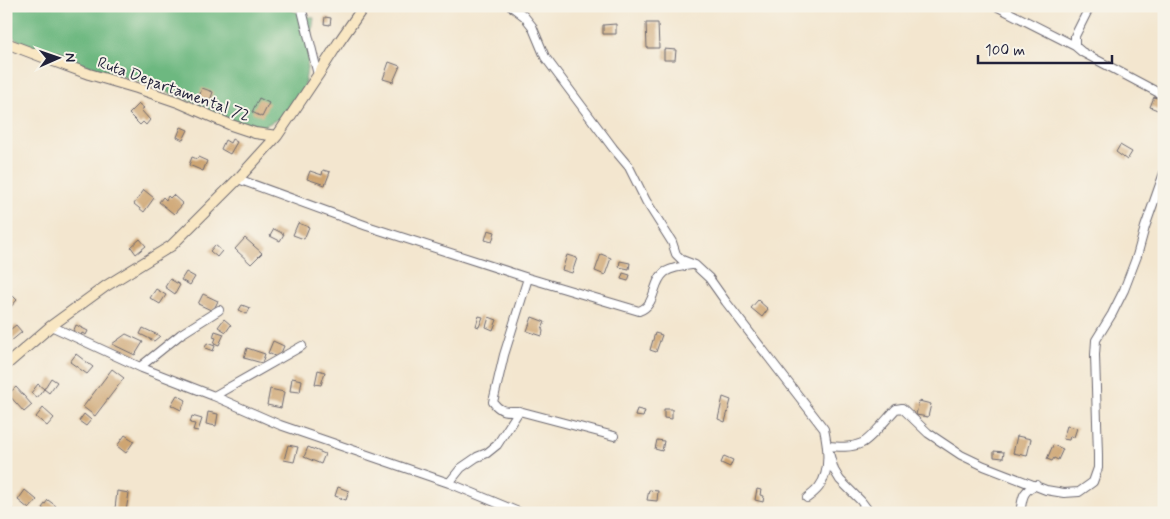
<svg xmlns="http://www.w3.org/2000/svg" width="1170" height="519" font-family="Mynerve,sans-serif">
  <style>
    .forest { fill: #6db880; stroke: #486d5e }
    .building { fill: #cea572 }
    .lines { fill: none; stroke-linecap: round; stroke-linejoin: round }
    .street-casing { stroke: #6b676f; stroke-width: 10 }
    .secondary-casing { stroke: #6b676f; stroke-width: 12 }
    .street { stroke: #fff; stroke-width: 8 }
    .secondary { stroke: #f9e7c3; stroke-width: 10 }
    .labels { text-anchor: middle; stroke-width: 4; stroke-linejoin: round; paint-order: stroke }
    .street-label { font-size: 16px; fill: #22223b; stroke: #f7f3e8 }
  </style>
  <rect width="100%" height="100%" fill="#f7f3e8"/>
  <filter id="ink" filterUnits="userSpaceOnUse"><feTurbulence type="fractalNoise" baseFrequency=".02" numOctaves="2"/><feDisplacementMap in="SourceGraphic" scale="10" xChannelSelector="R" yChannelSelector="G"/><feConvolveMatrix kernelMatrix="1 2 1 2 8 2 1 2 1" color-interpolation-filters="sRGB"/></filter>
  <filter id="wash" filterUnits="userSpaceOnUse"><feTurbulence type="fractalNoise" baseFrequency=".0096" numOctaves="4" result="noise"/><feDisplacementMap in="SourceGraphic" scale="20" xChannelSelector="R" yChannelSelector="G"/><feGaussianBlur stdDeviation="1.12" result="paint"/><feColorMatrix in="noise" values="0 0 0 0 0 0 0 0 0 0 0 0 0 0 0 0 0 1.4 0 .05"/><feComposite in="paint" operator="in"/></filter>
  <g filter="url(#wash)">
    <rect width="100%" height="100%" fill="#f3e6cf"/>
    <path class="forest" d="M6 6H279L314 18 304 90 282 117 258 129 227 118 190 101 149 85 30 47 6 33Z"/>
    <g id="blocks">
      <path class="building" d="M325 17 331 18 330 25 324 24Z
        M646 23H658L659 48H647Z
        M616 24V34H603V25Z
        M664 49 676 50 675 60H664Z
        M389 62 400 66 393 82 383 79Z
        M202 88 213 92 210 101 206 99 205 103 198 100Z
        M1154 97 1164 100 1160 111 1150 107Z
        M259 98 269 103 262 117 252 112Z
        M139 104 144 108 141 110 150 120 146 125 143 122 140 125 129 114Z
        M181 127 188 130 183 140 177 137Z
        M232 139 237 142 230 154 221 149 225 140 230 143Z
        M1120 145 1132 152 1127 160 1116 152Z
        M192 157 197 159 198 157 207 161 203 171 189 165Z
        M323 170 330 172 325 185 307 179 310 171 322 175Z
        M144 190 154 198 144 212 134 204Z
        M173 195 183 204 174 214 159 202 163 197 166 200 168 196 170 198Z
        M298 223 309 227 304 239 293 235Z
        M274 229 284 234 280 241 270 236Z
        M488 230 495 232 492 242 485 240Z
        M245 238 262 253 251 264 235 249Z
        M140 239 146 246 136 254 131 247Z
        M215 245 222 251 217 257 210 251Z
        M601 254 611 258 605 275 595 271Z
        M567 255 577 258 572 273 562 270Z
        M620 261 630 263 629 269 619 267Z
        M186 272 195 277 190 285 181 280Z
        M623 273 630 275 628 281 621 279Z
        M170 279 180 285 175 294 165 287Z
        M156 289 166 295 160 304 150 298Z
        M203 294 218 301 213 311 198 304Z
        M13 296 17 300 8 310 6 308V303Z
        M758 300 768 309 762 317 751 308Z
        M242 305 250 308 247 314 239 310Z
        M479 316 483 317 479 327 476 326Z
        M489 317 497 320 493 330 486 327Z
        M532 317 545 322 542 329 543 331 542 336 527 331Z
        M224 319 231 325 226 332 218 327Z
        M16 325 22 332 10 342 6 337V333Z
        M76 325 88 331 86 335 82 333 81 336 73 332Z
        M143 328 160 336 154 341 140 334Z
        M215 331 224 334 219 345 214 343 216 338 213 337Z
        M655 333 662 335 656 352 650 350Z
        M126 334 143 342 135 355 112 344Z
        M273 341 284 346 279 358 268 353Z
        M207 343 215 346 213 351 205 348Z
        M247 348 265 354 262 363 244 358Z
        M76 354 93 367 87 374 70 362Z
        M112 369 124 378 95 416 83 407Z
        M318 370 325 372 321 385 315 384Z
        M51 378 57 382 49 393 44 389Z
        M292 378 302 380 300 392 290 391Z
        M38 384 44 389 37 398 31 393Z
        M16 387 32 405 24 412 8 394Z
        M270 389 284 392 281 408 267 405Z
        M177 395 186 400 181 410 171 405Z
        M723 397 731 400 725 422 718 419Z
        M919 401 931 404 928 417 916 415Z
        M43 408 54 418 47 426 36 417Z
        M637 409 645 411 643 417 635 416Z
        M664 409H672V419L664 418Z
        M208 412 218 414 216 426 206 424Z
        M84 414 91 420 86 426 79 421Z
        M192 416 202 419 198 431 193 430 195 424 190 423Z
        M1067 426 1077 428 1074 437 1070 436 1069 440 1063 439Z
        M125 435 134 441 126 453 117 446Z
        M1017 436 1031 439 1027 456 1013 453Z
        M657 440 664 441 662 451 655 449Z
        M288 445 298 447 294 462 284 460Z
        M1053 445 1063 449 1058 460 1054 458 1052 461 1047 459Z
        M308 447 325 454 321 464 304 457Z
        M994 451 1004 452 1003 458 994 457Z
        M724 456 733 460 730 467 721 463Z
        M338 487 349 491 346 500 335 496Z
        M757 489 761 490 760 495 764 496 763 502 755 500Z
        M25 490 37 500 29 509 18 500Z
        M649 490 658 491 657 501 647 500Z
        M117 491 129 493 126 511 115 509Z
        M48 500 56 506 51 513H49L42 508Z
        M743 509 757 510 756 513H742Z"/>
    </g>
  </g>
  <g filter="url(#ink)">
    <use href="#blocks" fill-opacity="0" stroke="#6b676f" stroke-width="1"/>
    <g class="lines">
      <g class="street-casing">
        <path id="street" d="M301 6 318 75
          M511 6 524 16 532 26 545 57 613 148 629 167 646 201 672 242 676 254 682 260 695 265 709 278 726 302 824 429C828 447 831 471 819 487 816 491 811 495 807 498
          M996 6 1075 46
          M1090 6 1075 36V46L1082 52 1159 93 1164 94
          M238 179 367 226 528 278 639 311C657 305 651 283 665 272 673 267 684 266 693 265
          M528 278 504 355 493 402C501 413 507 411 519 411L614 436
          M51 326 142 368 214 396 280 425 449 483 521 513
          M140 367 181 334 219 310
          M214 396 302 346
          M449 483 461 468 477 457 487 453 497 445 519 411
          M6 510 10 513
          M870 513 861 501 840 480 834 470 827 446C839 447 851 448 862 443 870 440 889 416 896 409L902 408 928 433 961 455 984 466 1046 490 1064 493 1079 492 1093 482 1098 468V455L1095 355 1096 340 1112 314 1124 290 1137 256 1145 227 1164 173
          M1020 513C1023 498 1021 492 1036 485"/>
      </g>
      <g class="secondary-casing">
        <path id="secondary" d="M6 43 48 59 89 74 137 88 178 102 231 125 255 133 277 136
          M6 365 51 326 106 286 171 246 238 179 277 136 318 75 339 42 364 6"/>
      </g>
      <use href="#street" class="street"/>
      <use href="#secondary" class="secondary"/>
    </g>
  </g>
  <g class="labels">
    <g class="street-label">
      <text transform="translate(174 88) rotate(20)" y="6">Ruta Departamental 72</text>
    </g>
  </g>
  <rect width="1170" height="519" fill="none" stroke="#f7f3e8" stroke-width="25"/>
  <g transform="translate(58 58) rotate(88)" stroke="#f7f3e8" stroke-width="4" paint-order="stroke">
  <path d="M0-4L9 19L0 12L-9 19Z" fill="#22223b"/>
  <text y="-8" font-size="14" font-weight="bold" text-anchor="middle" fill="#22223b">N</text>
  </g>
  <path d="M978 55v8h134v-8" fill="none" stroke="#22223b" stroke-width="2.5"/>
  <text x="985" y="55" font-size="15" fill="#22223b" stroke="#f7f3e8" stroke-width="4" paint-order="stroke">100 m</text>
</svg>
